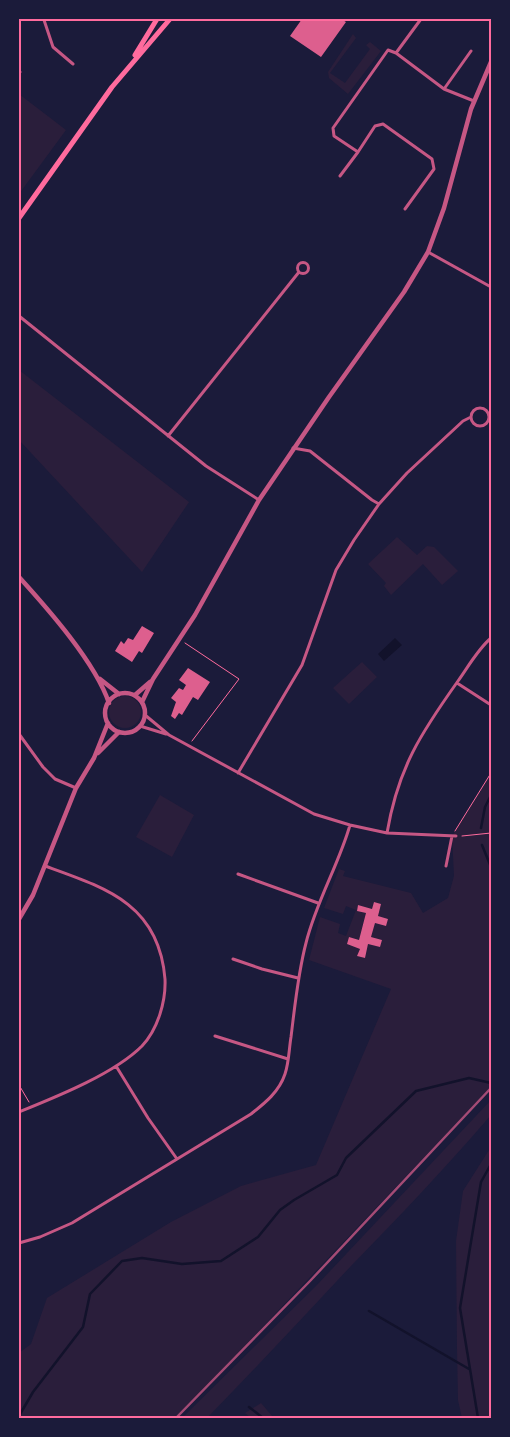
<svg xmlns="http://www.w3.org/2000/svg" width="510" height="1437" font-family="Cabin,sans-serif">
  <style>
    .green { fill: #2a1e3b; fill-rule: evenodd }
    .water { fill: #12122b }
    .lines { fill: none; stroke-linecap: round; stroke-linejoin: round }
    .stream { stroke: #12122b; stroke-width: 2.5 }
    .building { fill: #dd5f8e }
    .path { stroke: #ff6b9d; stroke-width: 1 }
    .minor { stroke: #c65784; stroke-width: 3 }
    .tertiary { stroke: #c65784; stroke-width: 4.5 }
    .primary { stroke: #ff6b9d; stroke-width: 5 }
    .rail { stroke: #a44b75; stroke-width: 2.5 }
    .neatline { fill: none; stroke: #ff6b9d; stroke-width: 2 }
  </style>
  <rect width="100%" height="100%" fill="#1b1b3a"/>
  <path class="green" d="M353 34 356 38 330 73 345 83 370 49 366 45 370 42 381 51 348 94 329 78 328 72Z
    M19 94 66 130 19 194Z
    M19 370 189 502 142 572 19 440Z
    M397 537 417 555 427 546 434 547 458 571 442 585 423 564 391 595 384 586 386 583 368 564Z
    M362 662 377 677 349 704 333 688Z
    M109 712a16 16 0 1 1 32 0a16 16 0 1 1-32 0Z
    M491 773V1087L176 1418H19V1353L31 1344 47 1298 171 1222 241 1186 316 1165 391 989 309 960 320 917 340 924 338 933 346 936 356 910 346 906 343 914 324 908 339 869 345 871 343 876 411 893 423 913 448 898 454 876 452 836ZM374 902 381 904 378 916 388 919 385 926 375 923 371 937 382 940 380 947 368 944 365 958 357 956 360 949 347 944 349 937 359 940 366 913 357 911 358 905 372 909Z
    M160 795 194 815 172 857 136 837Z
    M491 1100V1115C446 1167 399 1217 351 1266 303 1317 256 1368 207 1418H182L316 1286Z
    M491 1147V1418H462L458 1400 457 1349 456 1241 463 1191Z
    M261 1403 273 1417 275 1418H251L245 1413Z"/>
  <path class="water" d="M395 638 402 645 384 661 378 654Z"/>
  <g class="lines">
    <path class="stream" d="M481 828 485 807 491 795
      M482 845 491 867
      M369 1311 469 1369
      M249 1407 263 1418
      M19 1416 33 1392 83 1327 90 1294 122 1261 142 1258 182 1264 221 1261 258 1237 280 1210 294 1200 337 1175 346 1158 416 1091 469 1078 491 1083
      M478 1418 460 1308 481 1182 491 1164"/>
  </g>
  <path class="building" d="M302 19H341L346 22 321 57 290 36Z
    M142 626 154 633 142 653 139 651 132 662 115 651 121 641 124 644 128 638 133 640Z
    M188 668 210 682 198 700 193 697 182 715 179 713 175 719 171 716 176 702 171 698 179 688 183 690 186 685 179 680Z
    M374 902 381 904 378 916 388 919 386 926 375 923 371 937 382 940 380 947 368 944 365 958 357 956 360 949 347 944 349 937 359 940 366 913 357 911 358 905 372 909Z"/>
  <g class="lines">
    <path class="path" d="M185 643 239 679 192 741
      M455 831 491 773
      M462 836 491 833
      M19 1085 29 1102"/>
    <path class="minor" d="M44 20 53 47 73 64
      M396 53 421 19
      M19 71 20 72
      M444 89 471 51
      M340 176 358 152
      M405 209 434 169 432 159 383 124 375 126 358 152 334 136 333 128 388 50 396 53 444 89 474 101
      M428 252 491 287
      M297.5 268a5.5 5.5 0 1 1 11 0a5.5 5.5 0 1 1-11 0Z
      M19 316 206 466 259 500
      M471 417a9 9 0 1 1 18 0a9 9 0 1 1-18 0Z
      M168 436 299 272
      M293 448 310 451 372 500 379 504
      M457 683 491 705
      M145 715 169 735 314 814 350 825 387 833 456 836
      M140 726 166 734
      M19 734 43 767 55 779 76 788
      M238 773 302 665 336 570 354 540 379 504 407 473 463 421 471 417
      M387 833C398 768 421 733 458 681 468 667 478 649 491 638
      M446 866 452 836
      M238 874 318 903
      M233 959 262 969 298 978
      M215 1036 288 1059
      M116 1066 148 1118 177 1159
      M19 1112C56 1097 114 1074 142 1046 158 1029 166 1001 165 979 159 904 106 888 45 866
      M19 1243 40 1237 72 1223 251 1114C265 1103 279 1092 285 1074 289 1062 289 1049 291 1037 295 1005 298 973 306 943 316 902 339 864 350 825"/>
    <path class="tertiary" d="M19 577C48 609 95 662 109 703
      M100 679 119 694
      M105 713a20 20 0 1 1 40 0a20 20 0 1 1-40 0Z
      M135 695 150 682
      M142 702 153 679 195 615 259 500 329 397 404 292 428 252 444 208 471 109 491 62
      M98 753 119 732
      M19 919 33 895 76 788 94 758 108 723"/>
    <path class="primary" d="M135 55 157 19
      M19 218 112 87 170 19"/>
    <path class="rail" d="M176 1418 310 1281 491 1088"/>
  </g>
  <rect width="510" height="1437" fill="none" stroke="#1b1b3a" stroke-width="40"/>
  <rect x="20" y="20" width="470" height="1397" class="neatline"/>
</svg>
